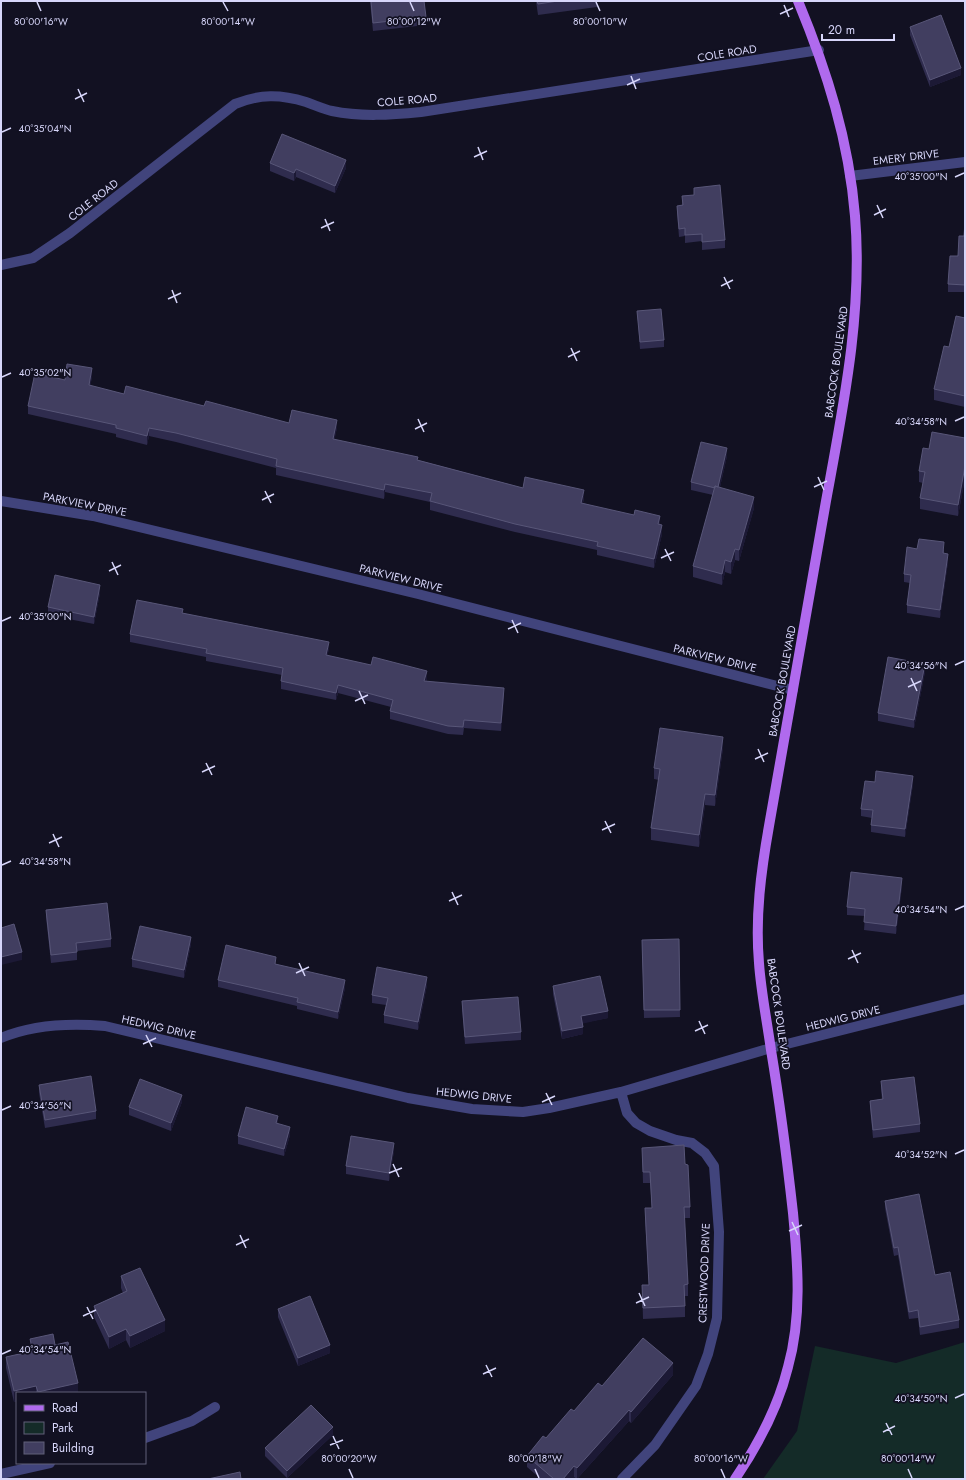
<svg xmlns="http://www.w3.org/2000/svg" width="966" height="1480" font-family="Jost,sans-serif">
  <style>
    .green { fill: #142b28 }
    .lines { fill: none; stroke-linecap: round; stroke-linejoin: round }
    .minor { stroke: #41447c; stroke-width: 10 }
    .major { stroke: #b06aee; stroke-width: 10 }
    .wall { fill: #2f2c4e }
    .shaded-wall { fill: #1c1935 }
    .building { fill: #413e60; stroke: #585678 }
    .ticks { fill: none; stroke: #d7d6fa; stroke-width: 1.5 }
    .labels { text-anchor: middle; stroke-width: 3.5; stroke-linejoin: round; paint-order: stroke }
    .street-label { font-size: 11px; fill: #d7d6fa; stroke: #121122 }
    .ticks-label { font-size: 10px; text-anchor: middle; fill: #d7d6fa; stroke: #121122; stroke-width: 3.5; stroke-linejoin: round; paint-order: stroke }
  </style>
  <rect width="100%" height="100%" fill="#121122"/>
  <path class="green" d="M965 1342V1479H763L797 1431 815 1346 896 1363Z"/>
  <g class="lines">
    <path class="minor" d="M850 176 965 162
      M1 265 33 258 70 233 235 104C260 94 280 94 306 102 315 105 323 109 332 111 361 117 391 115 421 112L819 50
      M1 501 93 516 418 594 793 690
      M1 1038C34 1024 70 1023 105 1026L408 1098 472 1109 523 1112 549 1108 621 1092 771 1048 965 999
      M621 1092 627 1113 636 1123 650 1131 676 1140 692 1143 705 1153 714 1166 719 1232 717 1318 708 1354 696 1386 655 1445 622 1479
      M145 1438 192 1421 215 1407
      M1 1474 50 1463"/>
    <path class="major" d="M735 1479C758 1445 778 1408 788 1367 802 1317 798 1265 793 1213 787 1159 780 1104 771 1050 767 1021 761 992 759 963 755 917 761 871 769 826 788 718 807 609 826 501 843 408 863 312 855 216 849 141 827 71 798 1"/>
  </g>
  <path class="wall" d="M370 1H424L426 17V25L373 31Z
    M536 1H597V7L538 15Z
    M910 27 961 75 930 87 910 35Z
    M270 163 346 168 335 193 296 177 294 181 270 171Z
    M694 188 725 240V248L702 250V241L685 243V236L679 237 677 213V206L682 205V196L694 195Z
    M965 222V292H948V284L964 236Z
    M637 311 664 340V347L640 349Z
    M965 318V407L934 400V389L949 347Z
    M92 377 90 386 124 394 204 406 289 423 337 428 334 440 418 460 523 488 584 498 583 503 660 525 662 534 654 568 597 555V550L515 532 430 510V502L385 492 384 499 276 475V468L176 442 149 436 147 445 116 437V434L28 414V406L65 380Z
    M965 438V478L958 516 920 509V498L923 483 919 482V471L929 449Z
    M727 456 720 487 754 508 739 561 735 560 731 574 725 572 722 585 693 577V566L713 495 691 490V482Z
    M917 549 944 550V553L948 562 940 618 907 613V605L910 583 904 582V574Z
    M100 593 94 624 48 615V607Z
    M183 613 329 649 327 656 427 679 426 682 504 695 501 731 464 728 463 735 448 734 390 719V711L391 707 338 693 336 700 281 689V681L282 675 206 661V657L130 642V634Z
    M925 672 914 728 878 721V713Z
    M723 748 715 806 705 805 699 847 651 840V828L659 780 654 779V768Z
    M913 784 905 837 871 832V825L872 818 861 816V809Z
    M902 886 896 934 864 930 865 916 847 915V907Z
    M46 910 111 939V947L77 951V960L51 963 46 917Z
    M679 939 680 1017 644 1018 642 940Z
    M191 944 184 978 132 967V959Z
    M276 964 345 988 338 1019 297 1009V1006L218 987V980Z
    M427 985 418 1030 384 1023V1015L386 1005 372 1003V995Z
    M553 986 608 1018 582 1023 583 1034 562 1039 553 994Z
    M462 1001 521 1032V1040L465 1044 462 1009Z
    M881 1081 920 1124V1132L873 1138 870 1108V1101L882 1099 881 1089Z
    M39 1085 96 1111V1119L45 1128 39 1093Z
    M182 1102 171 1131 129 1115V1107Z
    M278 1124 290 1135 284 1156 238 1144V1136Z
    M642 1148 685 1164 690 1207V1218H684L688 1284V1296H685V1317L643 1319 642 1285H649L645 1219V1208H652L650 1183H643Z
    M394 1151 389 1181 346 1174V1166Z
    M885 1201 935 1275 959 1320V1328L920 1335 918 1318 909 1319 898 1255 894 1256 885 1208Z
    M121 1276 165 1331 130 1348 126 1340 109 1349 94 1317V1306L123 1293 121 1288Z
    M278 1309 330 1353 298 1366 278 1317Z
    M30 1339 78 1393H17V1402H14L6 1368V1357L31 1351Z
    M673 1375 631 1423 629 1421 577 1479H576L574 1477 572 1479H541L527 1467V1456L602 1386Z
    M333 1435 287 1478 265 1456V1448Z"/>
  <path class="shaded-wall" d="M961 68V75L930 87V80Z
    M346 160V168L335 193V186Z
    M296 169V177L294 181V173Z
    M92 368V377L89 394V385Z
    M337 420V428L333 448V439Z
    M149 428V436L147 445V436Z
    M727 448V456L718 496V489Z
    M965 466V478L958 516V505Z
    M385 484V492L384 499V490Z
    M584 490V498L581 511V503Z
    M754 497V508L739 561V550Z
    M660 516V524L658 533V524Z
    M662 525V534L654 568V559Z
    M735 549V560L731 574V562Z
    M948 554V562L940 618V610Z
    M725 560V572L722 585V574Z
    M100 585V593L94 624V617Z
    M329 642V649L326 663V655Z
    M925 664V672L914 728V720Z
    M427 671V679L424 689V681Z
    M338 685V693L336 700V693Z
    M504 688V695L501 731V723Z
    M723 737V748L715 806V795Z
    M913 776V784L905 837V829Z
    M705 794V805L699 847V835Z
    M902 878V886L896 934V926Z
    M191 937V944L184 978V970Z
    M22 952V960L1 965V957Z
    M427 977V985L418 1030V1022Z
    M345 980V988L338 1019V1012Z
    M608 1011V1018L581 1024V1016Z
    M583 1027V1034L562 1039V1031Z
    M182 1095V1102L171 1131V1123Z
    M278 1116V1124L276 1123Z
    M290 1127V1135L284 1156V1149Z
    M394 1143V1151L389 1181V1173Z
    M165 1320V1331L130 1348V1336Z
    M126 1329V1340L109 1349V1337Z
    M330 1345V1353L298 1366V1358Z
    M673 1363V1375L631 1423V1412Z
    M78 1383V1393H38V1392Z
    M36 1386V1393H17V1402H14V1391Z
    M629 1410V1421L577 1479V1468Z
    M333 1427V1435L287 1478V1471Z
    M574 1466V1477L572 1479H563Z"/>
  <path class="building" d="M371 1H424L426 17 373 23Z
    M537 1H558L538 4Z
    M941 15 961 68 930 80 910 27Z
    M282 134 346 160 335 186 296 169 294 173 270 163Z
    M720 185 725 240 702 242V234L685 235V228L679 229 677 206 683 205 682 196 694 195V188Z
    M965 222V285L948 284 950 256H958L959 236H964Z
    M661 309 664 340 640 342 637 311Z
    M956 316 965 318V396L934 389 944 346 949 347Z
    M67 364 92 368 89 385 124 394 126 386 204 406 206 401 289 423 292 410 337 420 333 439 418 457 417 460 523 488 525 477 584 490 581 503 634 515 635 510 660 516 658 524 662 525 654 559 597 546 598 542 515 524 430 501 432 493 385 484 384 490 276 466 277 459 176 433 149 428 147 436 116 428V425L28 406 35 373 65 380Z
    M932 432 965 438V466L958 505 920 498 925 472 919 471 923 448 929 449Z
    M701 442 727 448 718 487 715 486V488L691 482Z
    M715 486 754 497 739 550 735 549 731 562 725 560 722 574 693 566Z
    M919 539 944 542 943 553 948 554 940 610 907 605 911 575 904 574 907 547 917 549Z
    M55 575 100 585 94 617 48 607Z
    M137 600 183 609 182 613 329 642 326 655 371 665 373 657 427 671 424 681 504 688 501 723 464 720 463 727 448 726 390 711 393 700 338 685 336 693 281 681 283 668 206 653 207 649 130 634Z
    M888 657 925 664 914 720 878 713Z
    M660 728 723 737 715 795 705 794 699 835 651 828 660 769 654 768Z
    M876 771 913 776 905 829 871 825 873 810 861 809 865 781 875 782Z
    M851 872 902 878 896 926 864 922 865 909 847 907Z
    M107 903 111 939 76 943 77 952 51 955 46 910Z
    M14 924 22 952 1 957V928Z
    M140 926 191 937 184 970 132 959Z
    M679 939 680 1010H644L642 940Z
    M226 945 276 957 275 964 345 980 338 1012 297 1002 298 998 218 980Z
    M377 967 427 977 418 1022 384 1015 388 998 372 995Z
    M600 976 608 1011 581 1016 583 1027 562 1031 553 986Z
    M518 997 521 1032 465 1037 462 1001Z
    M91 1076 96 1111 45 1120 39 1085Z
    M914 1077 920 1124 873 1130 870 1101 883 1099 881 1081Z
    M140 1079 182 1095 171 1123 129 1107Z
    M246 1107 278 1116 276 1123 290 1127 284 1149 238 1136Z
    M351 1136 394 1143 389 1173 346 1166Z
    M684 1145 685 1164 688 1165 690 1207H684L688 1284 684 1285 685 1306 643 1308 642 1285H649L645 1208H652L650 1172H643L642 1148Z
    M919 1194 935 1275 950 1272 959 1320 920 1327 918 1310 909 1312 898 1247 894 1248 885 1201Z
    M140 1268 165 1320 130 1336 126 1329 109 1337 94 1306 127 1291 121 1276Z
    M310 1296 330 1345 298 1358 278 1309Z
    M53 1334 55 1345 68 1342 78 1383 38 1392 36 1386 14 1391 6 1357 33 1351 30 1339Z
    M643 1338 673 1363 631 1412 629 1410 577 1468 574 1466 563 1479H554L527 1456 543 1436 546 1438 571 1409 574 1411 598 1383 602 1386Z
    M311 1405 333 1427 287 1471 265 1448Z
    M240 1472 241 1479H208Z"/>
  <path class="ticks" d="M37 2 41 11M223 2 228 11M410 2 414 11M596 2 600 11M784 5 789 17M780 14 793 8M631 76 636 89M627 85 640 79M78 89 84 102M75 99 87 93M2 132 11 128M478 147 483 160M474 157 487 151M955 177 964 173M877 205 883 218M874 215 886 209M325 219 330 231M321 228 334 222M724 277 730 289M721 286 733 280M172 290 177 303M168 299 181 293M571 348 577 361M568 357 580 351M2 377 11 373M418 419 424 432M955 421 964 417M415 429 427 423M818 477 824 490M814 487 827 481M265 491 271 503M262 500 274 494M665 549 671 561M661 558 674 552M112 562 118 575M109 571 121 565M512 620 518 633M2 621 11 617M508 629 521 623M955 665 964 661M911 678 917 691M908 687 921 681M359 691 365 704M355 701 368 695M758 749 764 762M755 759 768 753M206 763 212 775M202 772 215 766M605 821 611 833M602 830 615 824M53 834 59 847M49 843 62 837M2 865 11 861M452 892 458 905M449 901 462 895M955 910 964 906M852 950 858 963M848 959 861 953M299 963 305 976M296 973 309 967M699 1021 705 1034M695 1031 708 1025M146 1035 152 1047M143 1044 156 1038M546 1093 552 1105M542 1102 555 1096M2 1110 11 1106M955 1154 964 1150M393 1164 399 1177M389 1173 402 1168M792 1222 798 1235M789 1231 802 1225M240 1235 246 1248M236 1245 249 1239M639 1293 645 1306M636 1303 649 1297M87 1307 93 1319M83 1316 96 1310M2 1354 11 1350M486 1365 492 1377M483 1374 496 1368M955 1398 964 1394M886 1423 892 1435M883 1432 895 1426M333 1436 339 1449M330 1445 343 1440M349 1469 353 1478M535 1469 539 1478M721 1469 725 1478M908 1469 912 1478"/>
  <g class="labels">
    <g class="street-label">
      <text transform="translate(727 53) rotate(-9)" y="4">COLE ROAD</text>
      <text transform="translate(407 100) rotate(-5)" y="4">COLE ROAD</text>
      <text transform="translate(906 157) rotate(-7)" y="4">EMERY DRIVE</text>
      <text transform="translate(93 200) rotate(-38)" y="4">COLE ROAD</text>
      <text transform="translate(836 362) rotate(-82)" y="4">BABCOCK BOULEVARD</text>
      <text transform="translate(85 504) rotate(11)" y="4">PARKVIEW DRIVE</text>
      <text transform="translate(401 578) rotate(14)" y="4">PARKVIEW DRIVE</text>
      <text transform="translate(715 658) rotate(14)" y="4">PARKVIEW DRIVE</text>
      <text transform="translate(782 681) rotate(-80)" y="4">BABCOCK BOULEVARD</text>
      <text transform="translate(779 1014) rotate(82)" y="4">BABCOCK BOULEVARD</text>
      <text transform="translate(843 1018) rotate(-14)" y="4">HEDWIG DRIVE</text>
      <text transform="translate(159 1027) rotate(13)" y="4">HEDWIG DRIVE</text>
      <text transform="translate(474 1095) rotate(6)" y="4">HEDWIG DRIVE</text>
      <text transform="translate(704 1273) rotate(-88)" y="4">CRESTWOOD DRIVE</text>
    </g>
  </g>
  <g class="ticks-label">
    <text x="41" y="25">80°00'16"W</text>
    <text x="228" y="25">80°00'14"W</text>
    <text x="414" y="25">80°00'12"W</text>
    <text x="600" y="25">80°00'10"W</text>
    <text x="45" y="132">40°35'04"N</text>
    <text x="921" y="180">40°35'00"N</text>
    <text x="45" y="376">40°35'02"N</text>
    <text x="921" y="425">40°34'58"N</text>
    <text x="45" y="620">40°35'00"N</text>
    <text x="921" y="669">40°34'56"N</text>
    <text x="45" y="865">40°34'58"N</text>
    <text x="921" y="913">40°34'54"N</text>
    <text x="45" y="1109">40°34'56"N</text>
    <text x="921" y="1158">40°34'52"N</text>
    <text x="45" y="1353">40°34'54"N</text>
    <text x="921" y="1402">40°34'50"N</text>
    <text x="349" y="1462">80°00'20"W</text>
    <text x="535" y="1462">80°00'18"W</text>
    <text x="721" y="1462">80°00'16"W</text>
    <text x="908" y="1462">80°00'14"W</text>
  </g>
  <rect width="966" height="1480" fill="none" stroke="#d7d6fa" stroke-width="4"/>
  <rect x="16" y="1392" width="130" height="72" fill="#121122" stroke="#616078"/>
  <rect x="24" y="1405" width="20" height="6" fill="#b06aee" stroke="#616078"/>
  <text x="52" y="1412" font-size="12" fill="#d7d6fa">Road</text>
  <rect x="24" y="1422" width="20" height="12" fill="#142b28" stroke="#616078"/>
  <text x="52" y="1432" font-size="12" fill="#d7d6fa">Park</text>
  <rect x="24" y="1442" width="20" height="12" fill="#413e60" stroke="#616078"/>
  <text x="52" y="1452" font-size="12" fill="#d7d6fa">Building</text>
  <path d="M822 34v6h72v-6" fill="none" stroke="#d7d6fa" stroke-width="2"/>
  <text x="828" y="34" font-size="12" fill="#d7d6fa" stroke="#121122" stroke-width="3" paint-order="stroke">20 m</text>
</svg>
